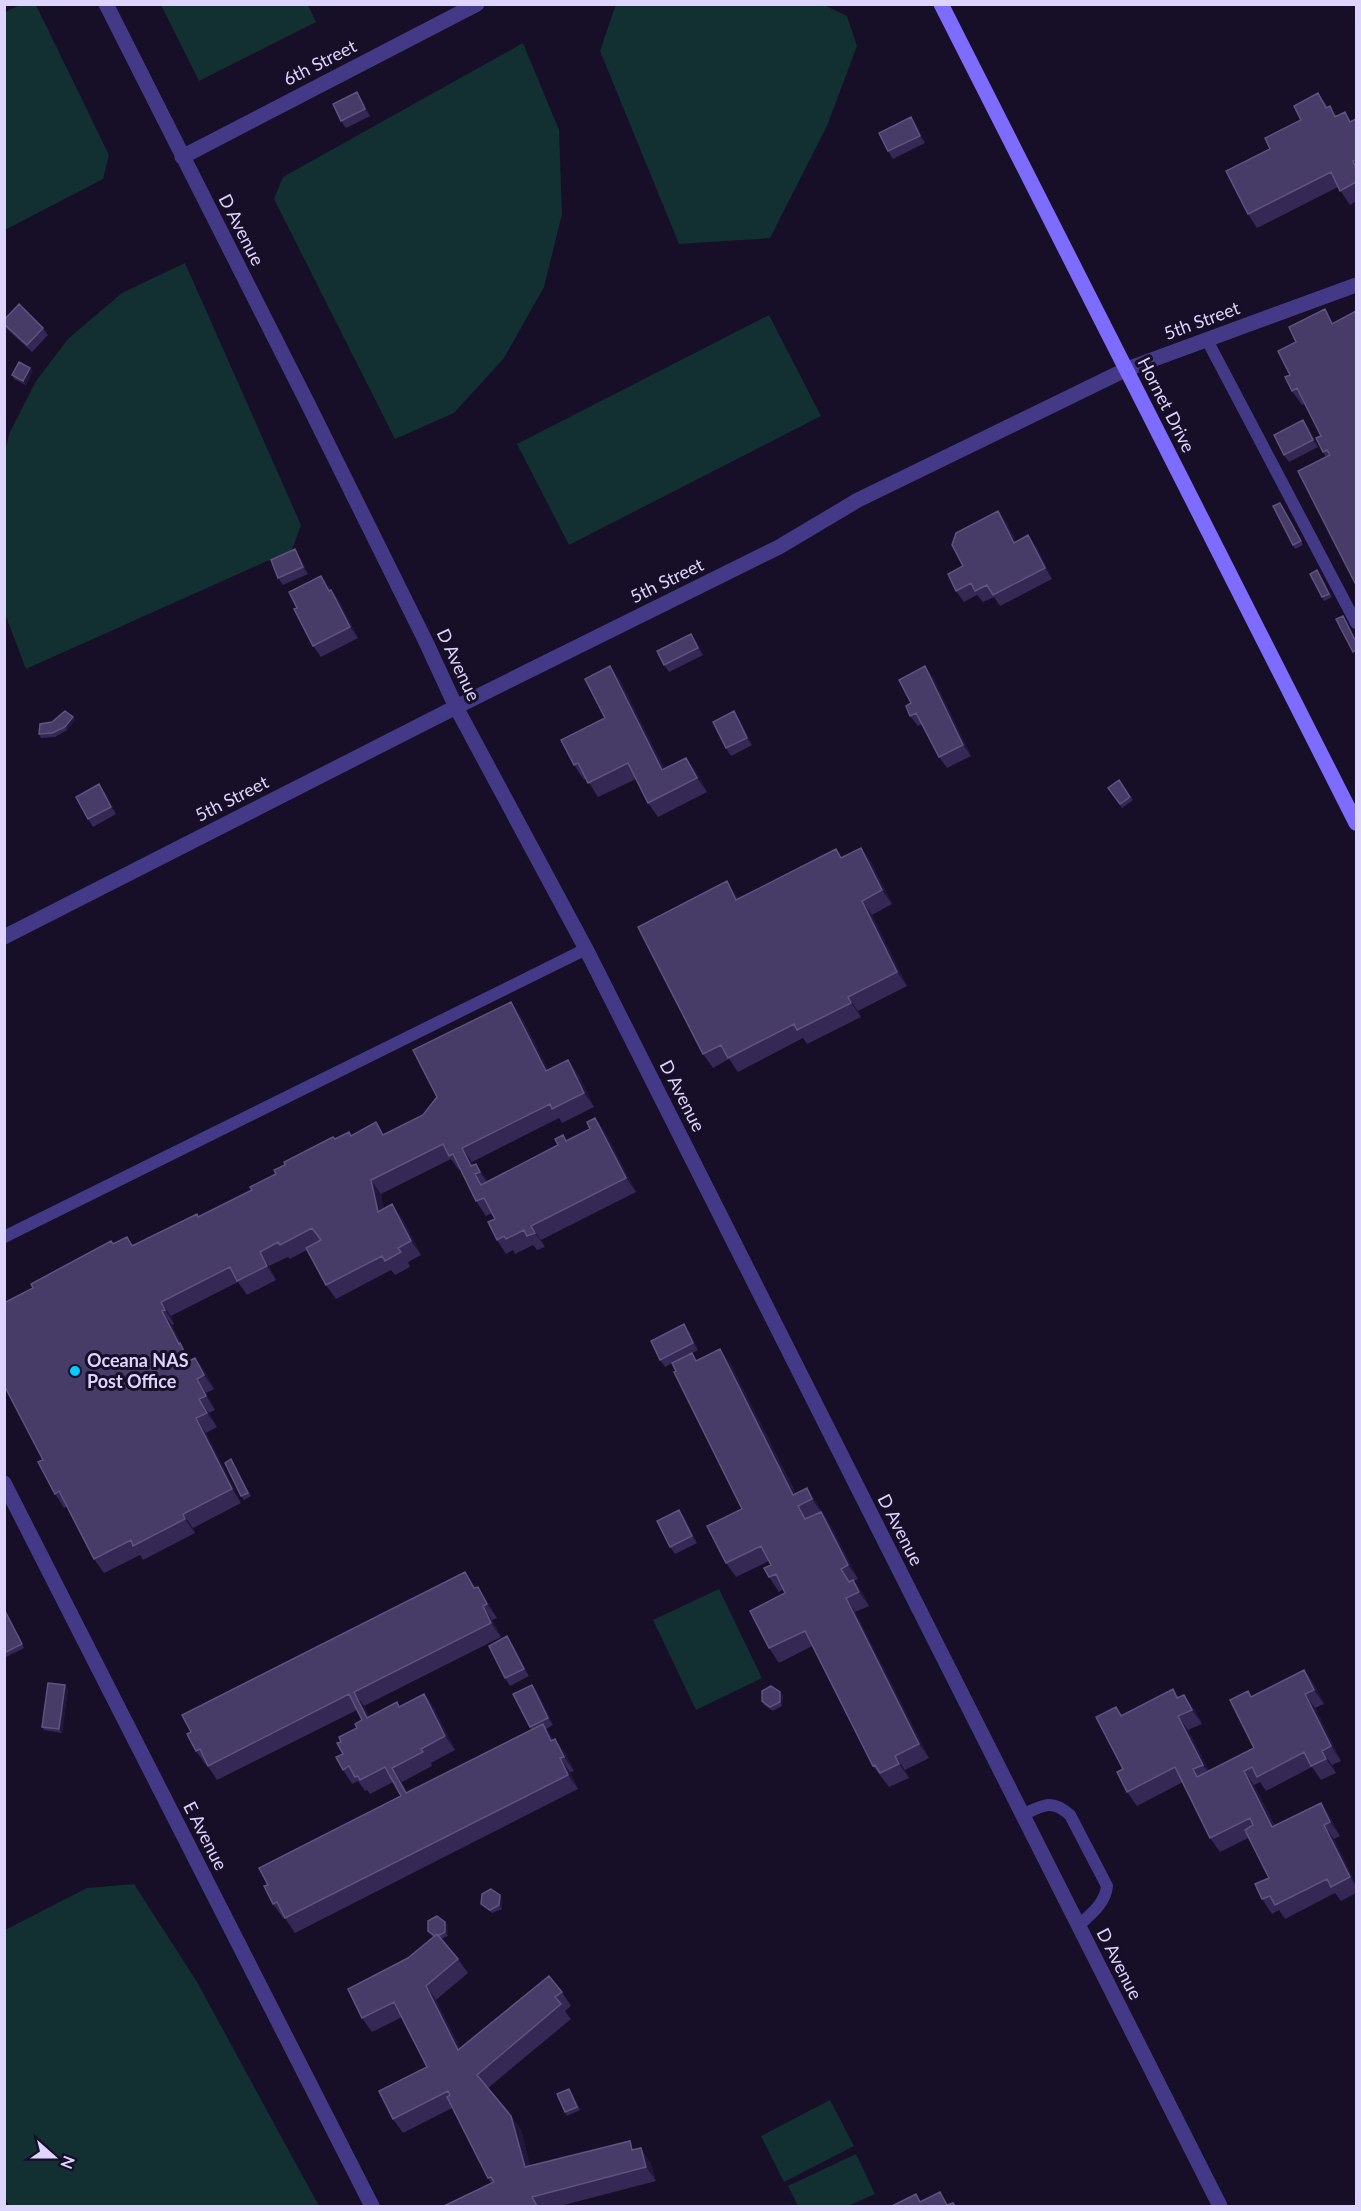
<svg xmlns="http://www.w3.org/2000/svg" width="1361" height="2211" font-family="Lato,sans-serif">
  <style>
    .green { fill: #122f31 }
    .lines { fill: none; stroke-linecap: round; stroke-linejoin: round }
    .service { stroke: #443987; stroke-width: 12 }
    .minor { stroke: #443987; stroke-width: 15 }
    .secondary { stroke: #7e6cff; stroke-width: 15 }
    .wall { fill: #352855 }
    .shaded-wall { fill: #21163b }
    .building { fill: #473b67; stroke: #5f537f; stroke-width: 1.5 }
    .poi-dot { fill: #01cdff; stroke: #160f27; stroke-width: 2 }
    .labels { text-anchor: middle; stroke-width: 6; stroke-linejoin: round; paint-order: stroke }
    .street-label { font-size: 18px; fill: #ded5ff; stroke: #160f27 }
    .poi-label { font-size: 18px; font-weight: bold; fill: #ded5ff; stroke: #160f27; text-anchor: start }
  </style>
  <rect width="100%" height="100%" fill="#160f27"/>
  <path class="green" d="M616 4 824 5 847 16 857 46 827 126 770 238 679 244 600 51Z
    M20 5H36L109 155 103 179 5 230V12Z
    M161 5H308L316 22 199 81Z
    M523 43 559 130 562 214 544 287 504 358 454 413 395 439 274 199 283 177Z
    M185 263 301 525 292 550 26 669 5 614 4 454 10 432 36 381 68 339 122 293Z
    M769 315 821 416 569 545 517 444Z
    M719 1589 762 1678 696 1710 653 1620Z
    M134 1884 197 1982 319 2206H9L4 2195 5 1930 87 1888Z
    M830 2100 854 2146 784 2182 761 2136Z
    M856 2154 875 2194 848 2206H798L788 2186Z"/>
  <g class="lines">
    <path class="service" d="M1207 340 1356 623
      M4 1237 586 949
      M1022 1815C1042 1806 1051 1798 1070 1815L1107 1886C1105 1904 1091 1914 1078 1926"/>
    <path class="minor" d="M106 4 308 404 425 640 456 707 586 949 1220 2206
      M182 157 477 4
      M4 937 456 707 779 547 858 500 1127 369 1356 285
      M4 1483 372 2206"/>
    <path class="secondary" d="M941 4 1356 823"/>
  </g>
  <path class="wall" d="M1318 93 1328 107 1337 116 1351 121 1356 119V201L1350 205 1338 187 1257 228 1248 214 1301 120Z
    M362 100 370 116 346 128 341 121Z
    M916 124 925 143 893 159 888 151Z
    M1325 309 1356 585 1326 457 1323 452 1321 436 1304 404 1302 405 1292 391 1290 375 1296 342Z
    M4 320 43 328 48 335 32 352 7 329 4 325Z
    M33 371 26 385 14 379 12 375Z
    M1308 427 1318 447 1289 462 1284 455Z
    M1280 503 1303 545 1295 549 1293 545Z
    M1006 522 1016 542 1036 546 1052 579 1000 606 994 597 983 602 977 595 964 602 956 591 963 566Z
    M300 557 308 574 283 585 278 578Z
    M1319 573 1332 597 1324 601 1322 597Z
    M328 586 339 601 358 638 321 657 313 646Z
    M691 634 696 641 703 655 669 672 664 665Z
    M610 666 620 680 664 768 686 758 696 772 707 792 658 817 648 803 636 779 598 797 586 778 584 780 574 765 605 718Z
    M933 677 971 756 947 768 939 757 922 724 918 726 910 716 911 703Z
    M73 717 75 720 67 730 55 737 41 738 39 734 52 722Z
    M739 719 752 745 731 756 726 748Z
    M1119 780 1133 800 1122 808 1108 788Z
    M104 791 116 814 93 827 88 819Z
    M861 848 871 862 892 904 872 915 907 986 858 1011 861 1017 807 1044 803 1038 738 1072 729 1059 713 1068 703 1054 736 895 738 898 842 857Z
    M521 1016 548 1070 568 1060 578 1074 594 1107 562 1123 559 1118 472 1162 474 1165 486 1178 487 1182 558 1145 563 1135 567 1141 605 1132 636 1192 541 1240 545 1247 537 1250 533 1245 515 1254 513 1250 506 1254 497 1240 495 1219 492 1213 486 1216 476 1201 460 1169 459 1170 451 1159 381 1194 384 1209 402 1218 421 1255 408 1262 410 1267 395 1275 391 1270 336 1299 326 1285 307 1250 290 1259 288 1257 269 1266 276 1280 247 1295 238 1282 171 1316 174 1324 172 1325 183 1348 191 1360 195 1358 205 1372 214 1389 206 1393 215 1410 209 1413 217 1427 206 1433 241 1503 193 1528 195 1533 143 1560 140 1555 104 1573 94 1559 67 1506 64 1508 55 1494 43 1460 33 1288 127 1237 133 1245 199 1216 252 1190 276 1174 349 1132 351 1135 385 1134 423 1115Z
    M689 1331 698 1350 680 1359 730 1363 796 1494 807 1488 831 1526 858 1579 854 1581 863 1594 869 1606 855 1612 929 1758 905 1770 909 1778 889 1787 873 1766 812 1646 779 1663 769 1648 785 1593 783 1589 779 1592 769 1577 771 1565 769 1561 736 1577 726 1563 742 1509 672 1363 665 1367 660 1360Z
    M231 1459 251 1496 244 1500 241 1496Z
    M679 1510 684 1517 697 1543 675 1554 670 1547Z
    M476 1587 487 1601 497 1618 492 1620 501 1637 364 1706 369 1717 397 1702 400 1707 424 1694 434 1708 455 1750 431 1763 432 1766 402 1782 407 1793 531 1730 530 1727 532 1685 537 1692 553 1725 546 1729 553 1740 555 1739 565 1753 574 1771 570 1772 578 1789 295 1933 284 1917 283 1918 273 1904 268 1885 401 1796 393 1782 370 1794 367 1790 365 1791 358 1781 352 1784 343 1770V1754L341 1742 357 1728 362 1720 357 1710 217 1780 207 1765H206L196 1751Z
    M4 1611 24 1648 4 1658Z
    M512 1644 529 1676 510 1686 505 1678Z
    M1304 1670 1314 1684 1324 1704 1315 1708 1341 1761 1332 1765 1336 1773 1321 1780 1312 1767 1266 1791 1260 1782 1254 1785 1275 1826 1321 1803 1330 1817 1340 1836 1334 1839 1356 1885V1893L1341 1901 1335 1893 1285 1919 1279 1910 1272 1914 1262 1899 1269 1878 1248 1838 1220 1852 1210 1838 1183 1782 1137 1806 1127 1792 1123 1769 1116 1707 1122 1715 1173 1689 1179 1698 1194 1709 1202 1724 1188 1730 1209 1771 1254 1748Z
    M68 1689 62 1733 44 1730 42 1727Z
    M780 1692 783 1696 782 1706 773 1711 764 1705 762 1701Z
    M500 1895 502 1898V1909L492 1913 484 1907 481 1904Z
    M448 1925V1936L441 1939 458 1959 468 1973 436 2000 460 2048 562 1992 571 2006 565 2011 571 2019 488 2088 511 2116 521 2130 530 2166 636 2149 650 2162 656 2181 560 2206H444L491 2183 452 2108 403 2133 393 2119 427 2067 402 2017 372 2032 362 2018 408 1958 433 1937 428 1931Z
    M572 2093 580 2110 567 2116 565 2112Z"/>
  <path class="shaded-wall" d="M357 92 362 100 370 116 365 109Z
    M911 117 916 124 925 143 920 136Z
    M1325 309 1334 323 1332 324Z
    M30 368 33 371 26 385 23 381Z
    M1303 420 1308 427 1318 447 1313 440Z
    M998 511 1006 522 1021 553 1014 543Z
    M1028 535 1036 546 1052 579 1045 568Z
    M295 549 300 557 308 574 303 567Z
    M321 576 328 586 336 602 329 591Z
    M331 590 339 601 358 638 350 627Z
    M691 634 696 641 703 655 698 648Z
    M610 666 620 680 672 784 662 770Z
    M925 666 933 677 971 756 963 745Z
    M734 711 739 719 752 745 747 738Z
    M73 717 75 720 67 730 65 727Z
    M686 758 696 772 707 792 697 778Z
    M99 784 104 791 116 814 111 807Z
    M861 848 871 862 892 904 882 890Z
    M727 881 736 895 746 914 736 900Z
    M862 901 872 915 907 986 897 972Z
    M848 997 858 1011 861 1017 851 1003Z
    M511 1002 521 1016 556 1085 546 1071Z
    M568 1060 578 1074 594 1107 584 1093Z
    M595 1118 605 1132 636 1192 626 1178Z
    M462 1148 472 1162 477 1173 471 1166Z
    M476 1164 486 1178 489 1186 480 1172Z
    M371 1180 381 1194 388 1226 378 1212Z
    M392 1204 402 1218 421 1255 411 1241Z
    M531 1226 541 1240 545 1247 535 1233Z
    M260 1252 269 1266 276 1280 267 1266Z
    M161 1302 171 1316 174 1324 165 1310Z
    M162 1311 172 1325 183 1348 190 1358 199 1375 179 1344Z
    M684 1324 689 1331 698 1350 693 1343Z
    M720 1349 730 1363 801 1505 793 1495Z
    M195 1358 205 1372 214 1389 204 1375Z
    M197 1379 206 1393 215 1410 206 1396Z
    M199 1399 209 1413 217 1427 207 1413Z
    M196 1418 206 1433 241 1503 232 1489Z
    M807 1488 831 1526 858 1579 848 1565 821 1512 812 1499Z
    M679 1510 684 1517 697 1543 692 1536Z
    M183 1514 193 1528 195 1533 185 1519Z
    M465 1572 475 1586 484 1603 474 1588Z
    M853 1580 863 1594 869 1606 859 1592Z
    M478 1587 487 1601 497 1618 487 1604Z
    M846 1598 855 1612 929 1758 919 1744Z
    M483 1606 492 1620 501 1637 491 1623Z
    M507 1636 512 1644 529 1676 524 1669Z
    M1304 1670 1314 1684 1324 1704 1314 1690Z
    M65 1685 68 1689 62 1733 59 1729Z
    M532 1685 537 1692 553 1725 548 1718Z
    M354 1692 364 1706 377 1732 367 1718Z
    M780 1692 783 1696 782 1706 780 1702Z
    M424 1694 434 1708 455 1750 445 1736Z
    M1305 1694 1315 1708 1341 1761 1331 1746Z
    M1184 1695 1194 1709 1202 1724 1192 1710Z
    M1178 1716 1188 1730 1213 1779 1203 1765Z
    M543 1724 552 1738 561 1755 551 1741Z
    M555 1739 565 1753 574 1771 564 1757Z
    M1322 1751 1332 1765 1336 1773 1326 1759Z
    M895 1756 905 1770 909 1778 899 1764Z
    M560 1758 570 1772 578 1789 568 1775Z
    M392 1768 402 1782 415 1808 406 1793Z
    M1244 1771 1254 1785 1282 1841 1272 1827Z
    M1321 1803 1330 1817 1340 1836 1330 1822Z
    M1324 1825 1334 1839 1356 1885V1886L1350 1877Z
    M500 1895 502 1898V1909L499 1905Z
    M445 1922 448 1925V1936L445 1932Z
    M426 1986 436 2000 468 2064 458 2050Z
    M511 2116 521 2130 534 2181 525 2167Z
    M641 2148 650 2162 656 2181 646 2167Z"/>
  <path class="building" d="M357 92 365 109 341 121 333 104Z
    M1318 93 1326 108 1330 106 1335 117 1345 112 1350 122 1356 119V160L1353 161 1356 169V182L1340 191 1331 172 1248 214 1226 171 1270 149 1265 138 1301 120 1294 106Z
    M911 117 920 136 888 151 879 133Z
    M19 304 43 328 27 345 4 324V320Z
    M1325 309 1332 324 1356 311V585L1298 471 1330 455 1327 450 1323 452 1316 438 1321 436 1297 388 1292 391 1285 377 1290 375 1278 351 1296 342 1289 327Z
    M19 362 30 368 23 381 12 375Z
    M1303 420 1313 440 1284 455 1274 435Z
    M1280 503 1301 541 1293 545 1273 506Z
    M998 511 1014 543 1028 535 1045 568 993 595 987 585 975 591 971 583 956 591 948 574 963 566 952 545 956 533Z
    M295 549 303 567 278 578 271 560Z
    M1317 570 1329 594 1322 597 1310 574Z
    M321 576 329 591 331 590 350 627 313 646 294 609 297 608 289 592Z
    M1343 616 1356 642V650L1353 652 1336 619Z
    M691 634 698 648 664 665 657 651Z
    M610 666 662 770 686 758 697 778 648 803 628 763 588 783 578 763 574 765 561 740 605 718 585 679Z
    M925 666 963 745 939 757 916 713 910 716 906 706 911 703 899 680Z
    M65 711 73 717 65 727 52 733 39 734 40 724 52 722Z
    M734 711 747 738 726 748 713 722Z
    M1119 780 1130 797 1120 804 1108 788Z
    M99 784 111 807 88 819 76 797Z
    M861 848 882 890 862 901 897 972 848 997 851 1003 797 1030 794 1024 728 1058 721 1045 703 1054 638 927 727 881 736 900 836 849 841 858Z
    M511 1002 546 1071 568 1060 584 1093 552 1109 550 1104 462 1148 471 1166 476 1164 480 1172 475 1174 481 1185 558 1145 555 1139 563 1135 566 1141 590 1129 587 1122 595 1118 626 1178 531 1226 535 1233 527 1236 524 1230 506 1239 504 1236 497 1240 488 1222 495 1219 484 1198 476 1201 453 1154 449 1156 443 1144 371 1180 378 1212 392 1204 411 1241 398 1248 401 1252 385 1261 382 1256 326 1285 306 1248 321 1240 312 1228 280 1245 278 1242 260 1252 267 1266 237 1281 230 1267 161 1302 165 1310 162 1311 179 1344 180 1343 189 1361 195 1358 204 1375 197 1379 206 1396 199 1399 207 1413 196 1418 232 1489 183 1514 185 1519 133 1546 131 1540 94 1559 59 1491 55 1494 38 1462 43 1460 4 1385V1303L33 1288 31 1284 111 1241 113 1244 127 1237 132 1246 197 1214 198 1217 252 1190 250 1187 276 1174 274 1170 285 1165 284 1162 333 1137 335 1139 349 1132 351 1136 376 1122 383 1135 423 1115 437 1097 413 1050Z
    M684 1324 693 1343 660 1360 651 1341Z
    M720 1349 793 1495 807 1488 812 1499 798 1506 805 1519 821 1512 848 1565 841 1569 849 1582 853 1580 859 1592 846 1598 919 1744 895 1756 899 1764 880 1773 875 1765 873 1766 805 1631 769 1648 750 1611 785 1593 776 1574 769 1577 764 1568 771 1565 761 1546 726 1563 707 1526 742 1509 674 1372 676 1371 672 1363 692 1353 696 1361Z
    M231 1459 248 1493 241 1496 225 1463Z
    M679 1510 692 1536 670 1547 657 1521Z
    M465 1572 474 1588 478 1587 487 1604 483 1606 491 1623 354 1692 367 1718 397 1702 399 1707 424 1694 445 1736 421 1749 423 1752 392 1768 406 1793 543 1724 551 1741 555 1739 564 1757 560 1758 568 1775 285 1918 277 1902 273 1904 264 1886 268 1885 259 1868 401 1796 385 1767 360 1780 358 1776 355 1777 349 1766 343 1770 336 1757 343 1754 337 1743 341 1742 339 1737 357 1728 355 1724 362 1720 349 1694 208 1766 200 1749 196 1751 187 1734 191 1732 182 1715Z
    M5 1611 22 1644 4 1653V1611Z
    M507 1636 524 1669 505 1678 489 1646Z
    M1304 1670 1314 1690 1305 1694 1331 1746 1322 1751 1326 1759 1311 1766 1304 1752 1257 1777 1252 1767 1244 1771 1272 1827 1321 1803 1330 1822 1324 1825 1350 1877 1331 1887 1327 1879 1275 1905 1270 1896 1262 1899 1255 1884 1269 1878 1245 1830 1253 1825 1250 1818 1210 1838 1175 1767 1127 1792 1117 1772 1123 1769 1096 1717 1116 1707 1121 1716 1173 1689 1177 1698 1184 1695 1192 1710 1178 1716 1203 1765 1193 1769 1197 1777 1254 1748 1230 1700 1248 1691 1251 1697Z
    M48 1683 65 1685 59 1729 42 1727Z
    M532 1685 548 1718 530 1727 513 1694Z
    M771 1686 780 1692V1702L770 1707 762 1701V1691Z
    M491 1889 500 1895 499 1905 490 1910 481 1904 482 1894Z
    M437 1916 445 1922V1932L438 1936 437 1934 435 1936 428 1931V1921Z
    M437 1934 458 1959 426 1986 458 2050 549 1976 562 1992 555 1997 561 2004 477 2075 511 2116 525 2167 630 2141 632 2150 641 2148 646 2167 532 2197 537 2206H444L494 2182 491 2177 488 2178 447 2097 450 2095 448 2091 393 2119 379 2091 427 2067 394 2002 362 2018 348 1989 408 1958Z
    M569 2089 577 2107 565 2112 557 2094Z
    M940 2192 947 2205 953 2203 955 2206H892L916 2194 920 2202Z"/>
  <circle class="poi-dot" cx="75" cy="1371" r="6"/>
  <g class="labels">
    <g class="street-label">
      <text transform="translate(320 63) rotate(-27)" y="6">6th Street</text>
      <text transform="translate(241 230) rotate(63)" y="6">D Avenue</text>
      <text transform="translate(1202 321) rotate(-20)" y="6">5th Street</text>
      <text transform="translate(1166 405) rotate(63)" y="6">Hornet Drive</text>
      <text transform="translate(667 581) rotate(-26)" y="6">5th Street</text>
      <text transform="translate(458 665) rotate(65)" y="6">D Avenue</text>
      <text transform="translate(232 799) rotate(-27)" y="6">5th Street</text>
      <text transform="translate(682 1096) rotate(63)" y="6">D Avenue</text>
      <text transform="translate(900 1530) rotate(63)" y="6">D Avenue</text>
      <text transform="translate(205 1836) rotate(63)" y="6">E Avenue</text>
      <text transform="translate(1119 1964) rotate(63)" y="6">D Avenue</text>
    </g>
    <g class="poi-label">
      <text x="87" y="1367">Oceana NAS<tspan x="87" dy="21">Post Office</tspan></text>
    </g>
  </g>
  <rect width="1361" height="2211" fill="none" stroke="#ded5ff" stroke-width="12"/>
  <g transform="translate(54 2157) rotate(111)" stroke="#160f27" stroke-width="4.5" paint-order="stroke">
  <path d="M0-4.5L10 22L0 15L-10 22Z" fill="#ded5ff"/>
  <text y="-9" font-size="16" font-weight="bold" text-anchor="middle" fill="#ded5ff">N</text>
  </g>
</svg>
